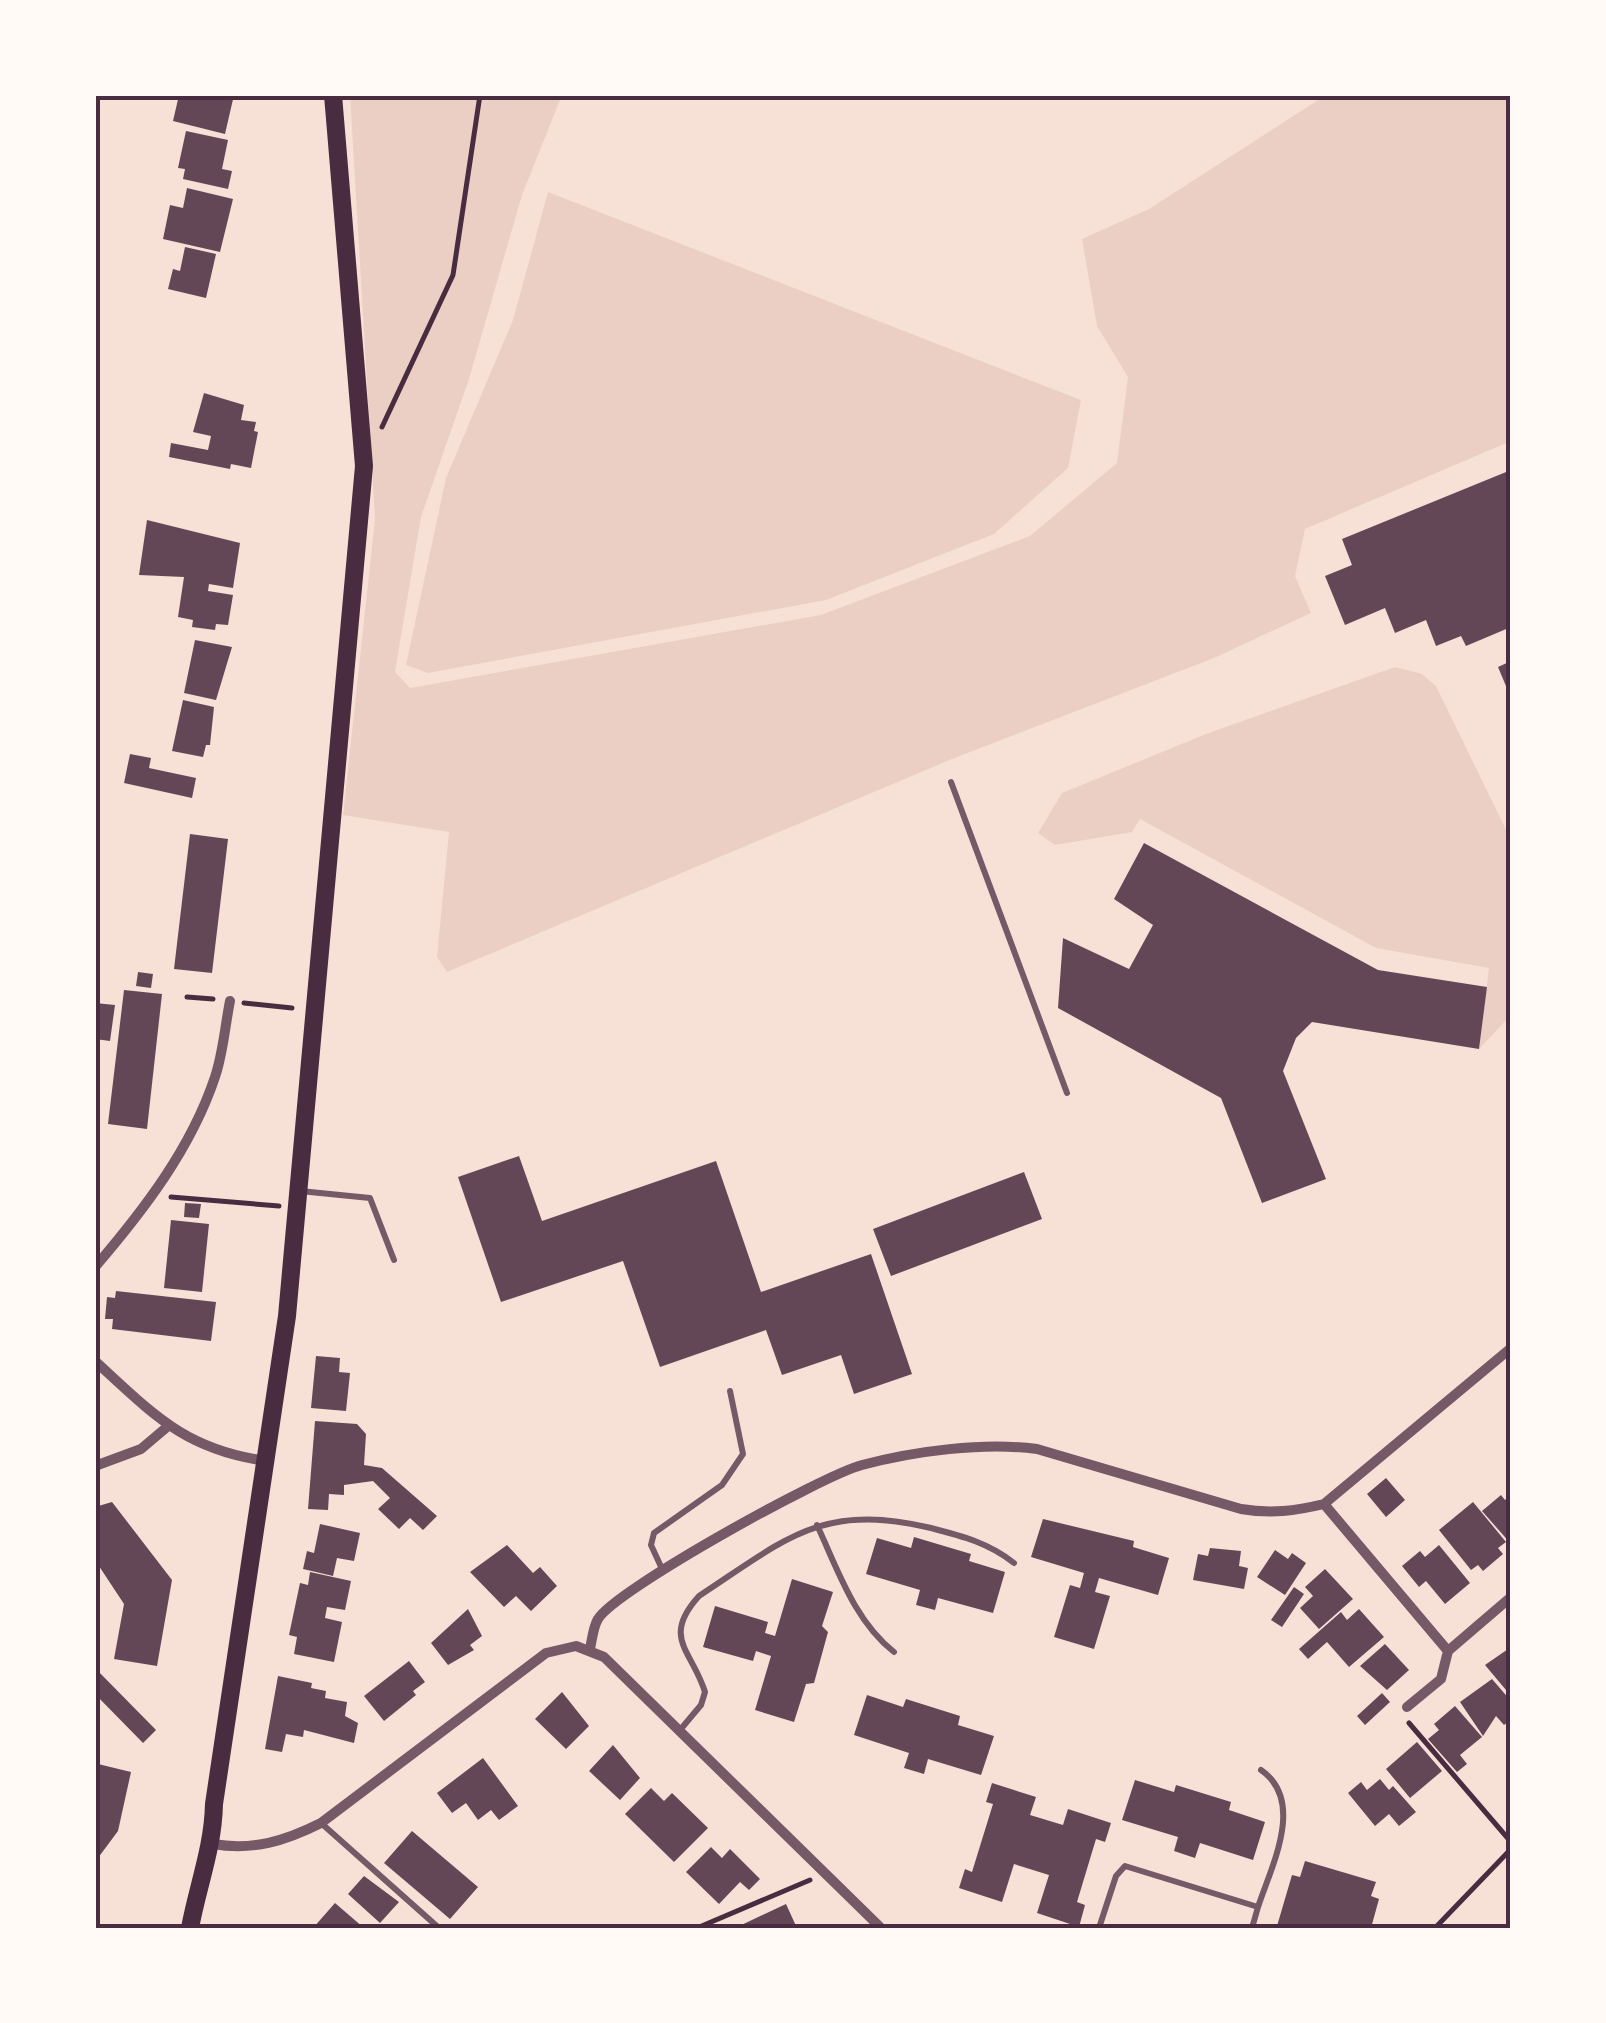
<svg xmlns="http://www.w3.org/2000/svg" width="1606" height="2023" font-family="Karla,sans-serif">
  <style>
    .green { fill: #ebcfc5 }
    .building { fill: #644757 }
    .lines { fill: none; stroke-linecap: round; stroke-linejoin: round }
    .path { stroke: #4a2c40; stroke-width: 5 }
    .service { stroke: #755966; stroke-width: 6 }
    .minor { stroke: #755966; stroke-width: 10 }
    .secondary { stroke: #4a2c40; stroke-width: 18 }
    .neatline { fill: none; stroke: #4a2c40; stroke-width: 4 }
  </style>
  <rect width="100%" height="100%" fill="#f7e1d7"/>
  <path class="green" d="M350 95H562L522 195 469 379 421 517 395 672 410 688 821 615 1030 536 1117 463 1128 377 1097 326 1082 239 1149 209 1326 95H1511V441L1305 529 1295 576 1311 613 1214 658 952 759 447 972 437 957 449 832 343 815 375 519Z
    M548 192 1081 400 1068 468 994 534 826 600 428 673 406 665 446 478 513 320Z
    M1395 667 1422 674 1436 686 1511 840V1015L1479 1049 1489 968 1376 948 1140 819 1132 832 1055 845 1038 833 1062 793 1206 734Z"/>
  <path class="building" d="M179 95H234L225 134 173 121Z
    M186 131 228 140 222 169 232 171 228 189 183 179 185 169 178 168Z
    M187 188 233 199 220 252 163 239 170 205 183 208Z
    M185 247 216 254 206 298 168 289 173 269 180 271Z
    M204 393 244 405 241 420 256 422 254 431 258 432 251 468 231 464 230 469 169 457 171 443 208 450 211 436 193 432Z
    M1511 470V627L1466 646 1461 636 1436 646 1426 620 1395 633 1385 608 1345 625 1325 576 1352 565 1342 539Z
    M147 520 240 543 233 588 209 584 208 591 233 595 228 625 216 624 215 630 192 627 193 620 178 617 184 577 139 575Z
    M195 640 232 647 216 700 184 693Z
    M1511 661V698L1498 667Z
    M183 700 214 707 210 745H206L203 757 172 751Z
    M130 754 151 758 149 768 196 778 192 798 124 783Z
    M190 834 228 839 212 973 174 969Z
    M1144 843 1378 970 1487 987 1479 1049 1312 1022 1296 1038 1283 1071 1326 1179 1262 1203 1221 1098 1058 1008 1063 938 1129 969 1153 925 1114 899Z
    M138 972 153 974 151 988 136 986Z
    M124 990 162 994 147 1129 108 1124Z
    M95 1003 115 1005 110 1041 95 1039Z
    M519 1156 542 1221 716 1161 761 1292 871 1254 912 1374 854 1394 841 1355 782 1375 766 1330 660 1367 623 1261 501 1302 458 1177Z
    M1024 1172 1042 1219 891 1276 873 1229Z
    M185 1203 201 1204 199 1218 184 1217Z
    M171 1220 209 1224 202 1292 164 1288Z
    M116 1291 216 1302 211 1341 112 1329 113 1319H105L107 1297 115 1298Z
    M316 1356 340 1358 339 1372 350 1373 346 1411 311 1408Z
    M315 1421 357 1424 366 1434 364 1465 382 1468 437 1516 423 1530 410 1518 399 1529 378 1509 390 1498 373 1481 344 1485V1495L329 1494 328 1510 308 1509Z
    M1386 1478 1405 1500 1386 1517 1367 1494Z
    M1511 1494V1544L1482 1511 1501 1495 1505 1500Z
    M112 1502 172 1580 157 1666 114 1659 124 1604 95 1560V1507Z
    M1473 1502 1506 1542 1498 1548 1503 1554 1483 1571 1478 1565 1471 1570 1439 1530Z
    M1043 1519 1134 1541 1133 1547 1169 1558 1158 1595 1099 1578 1095 1592 1110 1596 1094 1649 1054 1637 1070 1585 1080 1588 1084 1573 1031 1557Z
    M320 1524 360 1533 354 1561 337 1558 333 1576 303 1569 307 1551 314 1553Z
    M914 1537 971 1554 969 1561 1005 1572 993 1613 938 1598 935 1610 916 1605 920 1590 866 1574 877 1538 911 1548Z
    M507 1545 533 1573 540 1567 557 1586 531 1611 516 1596 504 1607 470 1572Z
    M1439 1545 1470 1583 1445 1604 1426 1581 1419 1587 1402 1566 1420 1551 1425 1557Z
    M1210 1548 1241 1551 1239 1566 1248 1568 1244 1589 1193 1580 1198 1554 1208 1556Z
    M1275 1550 1288 1559 1292 1553 1306 1563 1285 1595 1257 1577Z
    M1325 1569 1353 1599 1319 1629 1300 1608 1313 1596 1305 1587Z
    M310 1572 351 1581 345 1610 327 1607 325 1618 342 1622 334 1662 294 1654 297 1637 289 1635 300 1583 308 1585Z
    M792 1579 833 1592 822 1626 828 1632 814 1683 806 1684 794 1722 755 1710 771 1656 756 1651 753 1661 703 1647 715 1606 768 1622 765 1633 775 1636Z
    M1294 1587 1304 1594 1282 1627 1271 1620Z
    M468 1609 482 1636 470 1645 474 1650 448 1665 431 1643Z
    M1359 1609 1384 1637 1349 1667 1327 1642 1308 1659 1299 1649 1341 1612 1347 1620Z
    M1385 1644 1409 1670 1387 1690 1360 1666Z
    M1511 1647V1696L1485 1665Z
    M409 1661 425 1682 413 1691 416 1695 384 1721 364 1696Z
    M95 1668 156 1730 143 1743 95 1694Z
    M278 1676 312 1683 311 1688 326 1691 325 1698 347 1702 345 1716 358 1723 354 1743 304 1730 303 1737 286 1734 282 1752 265 1749Z
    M1492 1679 1511 1701V1720L1504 1725 1496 1716 1483 1736 1460 1702Z
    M562 1692 589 1726 566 1749 535 1719Z
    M1382 1693 1390 1702 1365 1725 1357 1716Z
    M867 1695 903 1707 906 1699 960 1716 958 1725 994 1736 981 1775 928 1759 924 1774 904 1768 909 1753 854 1735Z
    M1455 1706 1482 1737 1460 1755 1467 1764 1457 1772 1428 1739 1439 1730 1434 1724Z
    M1417 1742 1442 1771 1410 1798 1386 1769Z
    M613 1745 640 1778 620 1800 589 1771Z
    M483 1758 518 1806 499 1820 491 1810 478 1820 466 1803 452 1813 437 1793Z
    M98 1764 131 1772 118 1831 95 1862Z
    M1380 1779 1389 1790 1393 1786 1416 1812 1399 1826 1389 1814 1375 1826 1348 1793 1361 1782 1367 1790Z
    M1135 1780 1174 1792 1176 1785 1231 1802 1229 1810 1265 1822 1253 1860 1200 1843 1195 1858 1174 1851 1178 1837 1122 1820Z
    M992 1783 1036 1797 1030 1815 1063 1825 1068 1809 1111 1823 1105 1842 1096 1839 1077 1902 1085 1905 1079 1927 1037 1913 1049 1875 1014 1864 1002 1902 959 1888 965 1869 972 1872 993 1804 986 1802Z
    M651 1788 664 1801 672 1793 708 1828 674 1862 625 1814Z
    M412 1831 478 1887 450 1919 384 1863Z
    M711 1847 722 1858 730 1849 760 1879 749 1890 740 1882 719 1904 686 1872Z
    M1305 1861 1376 1882 1371 1896 1379 1899 1371 1928 1277 1926 1292 1875 1300 1877Z
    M364 1876 399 1902 380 1923 348 1894Z
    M335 1903 364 1928H313Z
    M786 1904 797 1928H735Z"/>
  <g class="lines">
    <path class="path" d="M382 427 453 275 480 95
      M187 997 213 999
      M244 1003 292 1008
      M171 1197 279 1206
      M1409 1723 1511 1842
      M697 1928 810 1880
      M1435 1928 1511 1849"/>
    <path class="service" d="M951 782 1067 1093
      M300 1191 370 1198 394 1260
      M817 1525C838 1570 854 1620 894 1652
      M663 1571 651 1545 654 1533 722 1485 743 1454 730 1391
      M680 1730 701 1705 705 1692C692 1650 661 1638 699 1596 786 1539 821 1502 931 1528 962 1536 989 1543 1014 1563
      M321 1823 439 1928
      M1258 1907C1271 1867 1306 1801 1261 1770
      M1099 1928 1116 1876 1125 1866 1258 1907 1252 1928"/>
    <path class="minor" d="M95 1267C143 1211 191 1149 215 1077 223 1054 225 1026 230 1001
      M95 1361C153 1414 185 1450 267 1461
      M95 1466 141 1449 167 1427
      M1324 1504 1448 1651
      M590 1649C592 1640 593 1627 598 1619 615 1590 823 1475 862 1465 915 1451 983 1442 1037 1449L1241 1509C1271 1514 1295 1511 1324 1504L1511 1348
      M1407 1707 1441 1679 1448 1651 1511 1597
      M213 1844C253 1851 285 1841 321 1823L546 1653 576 1646 604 1657 881 1928"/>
    <path class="secondary" d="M190 1928C198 1885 213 1848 214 1804L287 1316 364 466 333 95"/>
  </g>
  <rect width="1606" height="2023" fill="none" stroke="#fffaf5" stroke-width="195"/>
  <rect x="98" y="98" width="1410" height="1828" class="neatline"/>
</svg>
